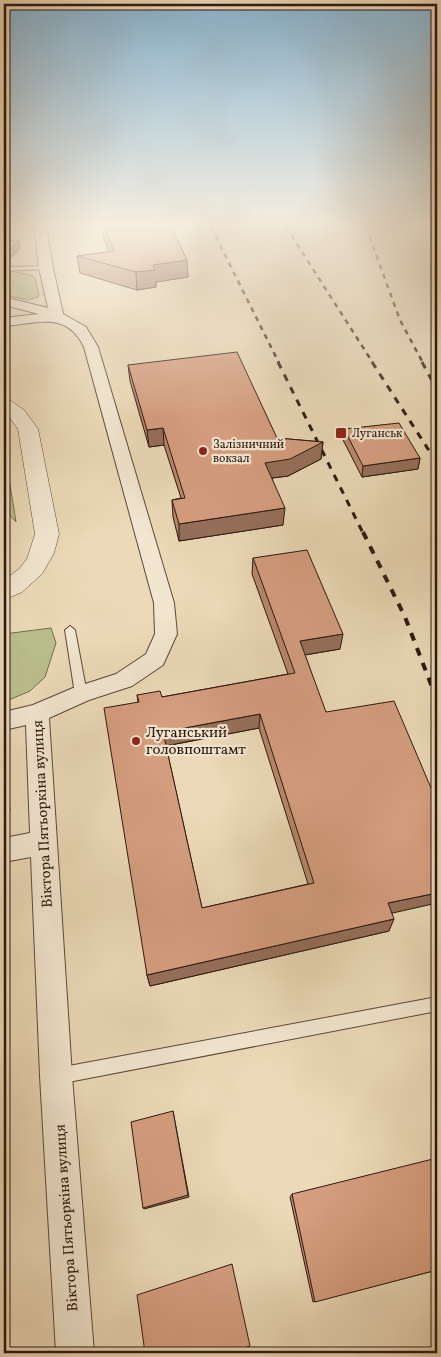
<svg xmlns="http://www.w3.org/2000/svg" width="441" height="1357" font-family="Vollkorn,serif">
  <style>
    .green { fill: #babf8d; stroke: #746c4e }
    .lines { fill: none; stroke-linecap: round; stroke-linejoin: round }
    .service-casing { stroke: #5c483a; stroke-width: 2 }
    .minor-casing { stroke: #5c483a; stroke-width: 2 }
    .tertiary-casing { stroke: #5c483a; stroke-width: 1 }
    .service { fill: #f2e6d0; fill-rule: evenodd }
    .minor { fill: #f2e6d0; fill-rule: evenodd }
    .tertiary { fill: #f2e6d0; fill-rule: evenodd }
    .rail-far2 { stroke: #2d1810; stroke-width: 2.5; stroke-dasharray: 5 5; stroke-linecap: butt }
    .rail-far1 { stroke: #2d1810; stroke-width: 3; stroke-dasharray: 7 7; stroke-linecap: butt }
    .rail { stroke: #2d1810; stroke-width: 4; stroke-dasharray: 8 8; stroke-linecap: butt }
    .wall { fill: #b7886d; stroke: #2d1810; fill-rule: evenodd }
    .shaded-wall { fill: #956f59; stroke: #2d1810 }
    .building { fill: #d59e7f; stroke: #2d1810; fill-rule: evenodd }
    .poi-dot { fill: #8f2418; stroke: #f2e6d0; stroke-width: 2 }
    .labels { text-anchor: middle; stroke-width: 4.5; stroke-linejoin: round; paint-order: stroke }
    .far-poi-label { font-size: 12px; fill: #2d1810; stroke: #f2e6d0; text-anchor: start }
    .poi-label { font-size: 15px; fill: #2d1810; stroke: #f2e6d0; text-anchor: start }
    .street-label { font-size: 15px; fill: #2d1810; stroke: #f2e6d0 }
  </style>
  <rect width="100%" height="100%" fill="#ebd9b7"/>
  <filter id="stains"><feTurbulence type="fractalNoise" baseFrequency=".004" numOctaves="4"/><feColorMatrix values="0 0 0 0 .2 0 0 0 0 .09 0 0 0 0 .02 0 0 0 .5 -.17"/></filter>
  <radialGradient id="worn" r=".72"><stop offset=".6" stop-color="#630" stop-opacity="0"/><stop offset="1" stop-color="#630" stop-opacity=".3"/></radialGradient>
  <path class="green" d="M11 271 31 275 35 278 39 294 38 297 29 300 4 295V272Z
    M4 448 16 522 4 509Z
    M51 628 56 643 45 677 30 691 4 702V634Z"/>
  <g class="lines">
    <g class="service-casing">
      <path id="service" d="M46 266 49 268 48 269 4 271V267Z
        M70 626 75 630 87 694 85 697H77L75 694 65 630Z
        M437 997V1011L58 1084 52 1082 50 1076 52 1070 58 1068Z"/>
    </g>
    <g class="minor-casing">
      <path id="minor" d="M34 227H46L53 268 63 314 86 327 98 347 174 603 177 634 163 665 132 686 89 700 49 718 72 1076 94 1353H56L40 1076 31 857 4 862V838L30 833 26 725 4 730V712L33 705 73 688 116 674 146 654 155 634 154 603 84 347C66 310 37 324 4 326V318L39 314 4 305V297L48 308 39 268Z"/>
    </g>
    <g class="tertiary-casing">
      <path id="tertiary" d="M4 399 11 401 24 410 38 429 59 534 54 553 42 574 22 592 4 600V580L19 569 27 559 35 534 18 429 10 418 4 414Z"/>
    </g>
    <use href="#service" class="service"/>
    <use href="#minor" class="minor"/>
    <use href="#tertiary" class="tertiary"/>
    <path class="rail-far2" d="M211 227 279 363
      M286 227 373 363
      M366 227 400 320 423 363"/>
    <path class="rail-far1" d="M278 362 363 533
      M372 362 437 463
      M422 362 437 390"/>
    <path class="rail" d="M363 532 405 617 437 700"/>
  </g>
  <path class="wall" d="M102 227H171L187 260 188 277 156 282V287L137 290 80 273 77 256 109 252 104 239Z
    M431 227H437V233Z
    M128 365 277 438 323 442 321 459 288 476 272 478 283 525 179 541 173 517 172 500 181 498 164 445 149 447 130 381Z
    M344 429 420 458 418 469 362 477 343 440Z
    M253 558 340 649 305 655 392 913 389 931 150 986 147 975 138 702 137 695 162 697 288 674 252 574ZM259 728 308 884 202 908 166 746Z
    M292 1194 437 1270 313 1302 290 1197Z"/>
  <path class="shaded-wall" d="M19 241 20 249 4 264V254Z
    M187 260 188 277 156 282V287L137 290 136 272 153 265Z
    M163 428 164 445 149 447 147 430Z
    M323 442 321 459 288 476 264 479 265 463Z
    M420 458 418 469 362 477 363 466Z
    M285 508 283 525 179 541V524Z
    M343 634 340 649 298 656 300 641Z
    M260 714 259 728 165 746 163 732Z
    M5 793 9 803 10 810 4 820V804Z
    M437 893V903L384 915 388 903Z
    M394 919 389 931 150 986 147 975Z
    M173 1111 189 1197 144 1209 143 1208Z"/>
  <path class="building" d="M104 227H171L187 260 153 265 155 270 136 272 77 256 114 251Z
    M4 239 19 241 4 254Z
    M237 352 277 438 323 442 290 459 265 463 285 508 179 524 172 500 185 498 163 428 147 430 128 365Z
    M399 423 420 458 363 466 344 429Z
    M307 550 343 634 300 641 326 712 394 701 437 802V893L388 903 394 919 147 975 104 708 139 702 137 695 160 691 162 697 295 673 253 558ZM260 714 314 883 202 908 163 732Z
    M4 792 5 793 6 801 4 804Z
    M173 1111 188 1195 143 1208 131 1122Z
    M437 1158V1270L315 1302 292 1194Z
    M232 1264 250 1346 229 1353H145L137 1295Z"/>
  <linearGradient id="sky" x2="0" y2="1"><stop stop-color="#89b6d4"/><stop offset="0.54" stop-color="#f6eedf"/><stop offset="1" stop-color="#f6eedf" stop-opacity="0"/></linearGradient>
  <rect width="441" height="417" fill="url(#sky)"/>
  <g class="poi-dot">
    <rect x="335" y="427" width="12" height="12" rx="2.5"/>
    <circle cx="203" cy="451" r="5"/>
    <circle cx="136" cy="741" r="5"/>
  </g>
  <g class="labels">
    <g class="far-poi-label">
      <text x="352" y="437">Луганськ</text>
      <text x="213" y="448">Залізничний<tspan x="213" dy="14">вокзал</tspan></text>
    </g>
    <g class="poi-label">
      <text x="146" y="737">Луганський<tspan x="146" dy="17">головпоштамт</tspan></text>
    </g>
    <g class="street-label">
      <text transform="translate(42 814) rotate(-93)" y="5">Віктора Пятьоркіна вулиця</text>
      <text transform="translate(66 1218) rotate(-94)" y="5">Віктора Пятьоркіна вулиця</text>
    </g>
  </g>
  <rect width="441" height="1357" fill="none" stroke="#ebd9b7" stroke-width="20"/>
  <rect x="5" y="5" width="431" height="1347" fill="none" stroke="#2d1810" stroke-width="2.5"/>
  <rect x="10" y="10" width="421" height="1337" fill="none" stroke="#2d1810"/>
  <rect width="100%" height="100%" filter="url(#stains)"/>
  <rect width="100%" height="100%" fill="url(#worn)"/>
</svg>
